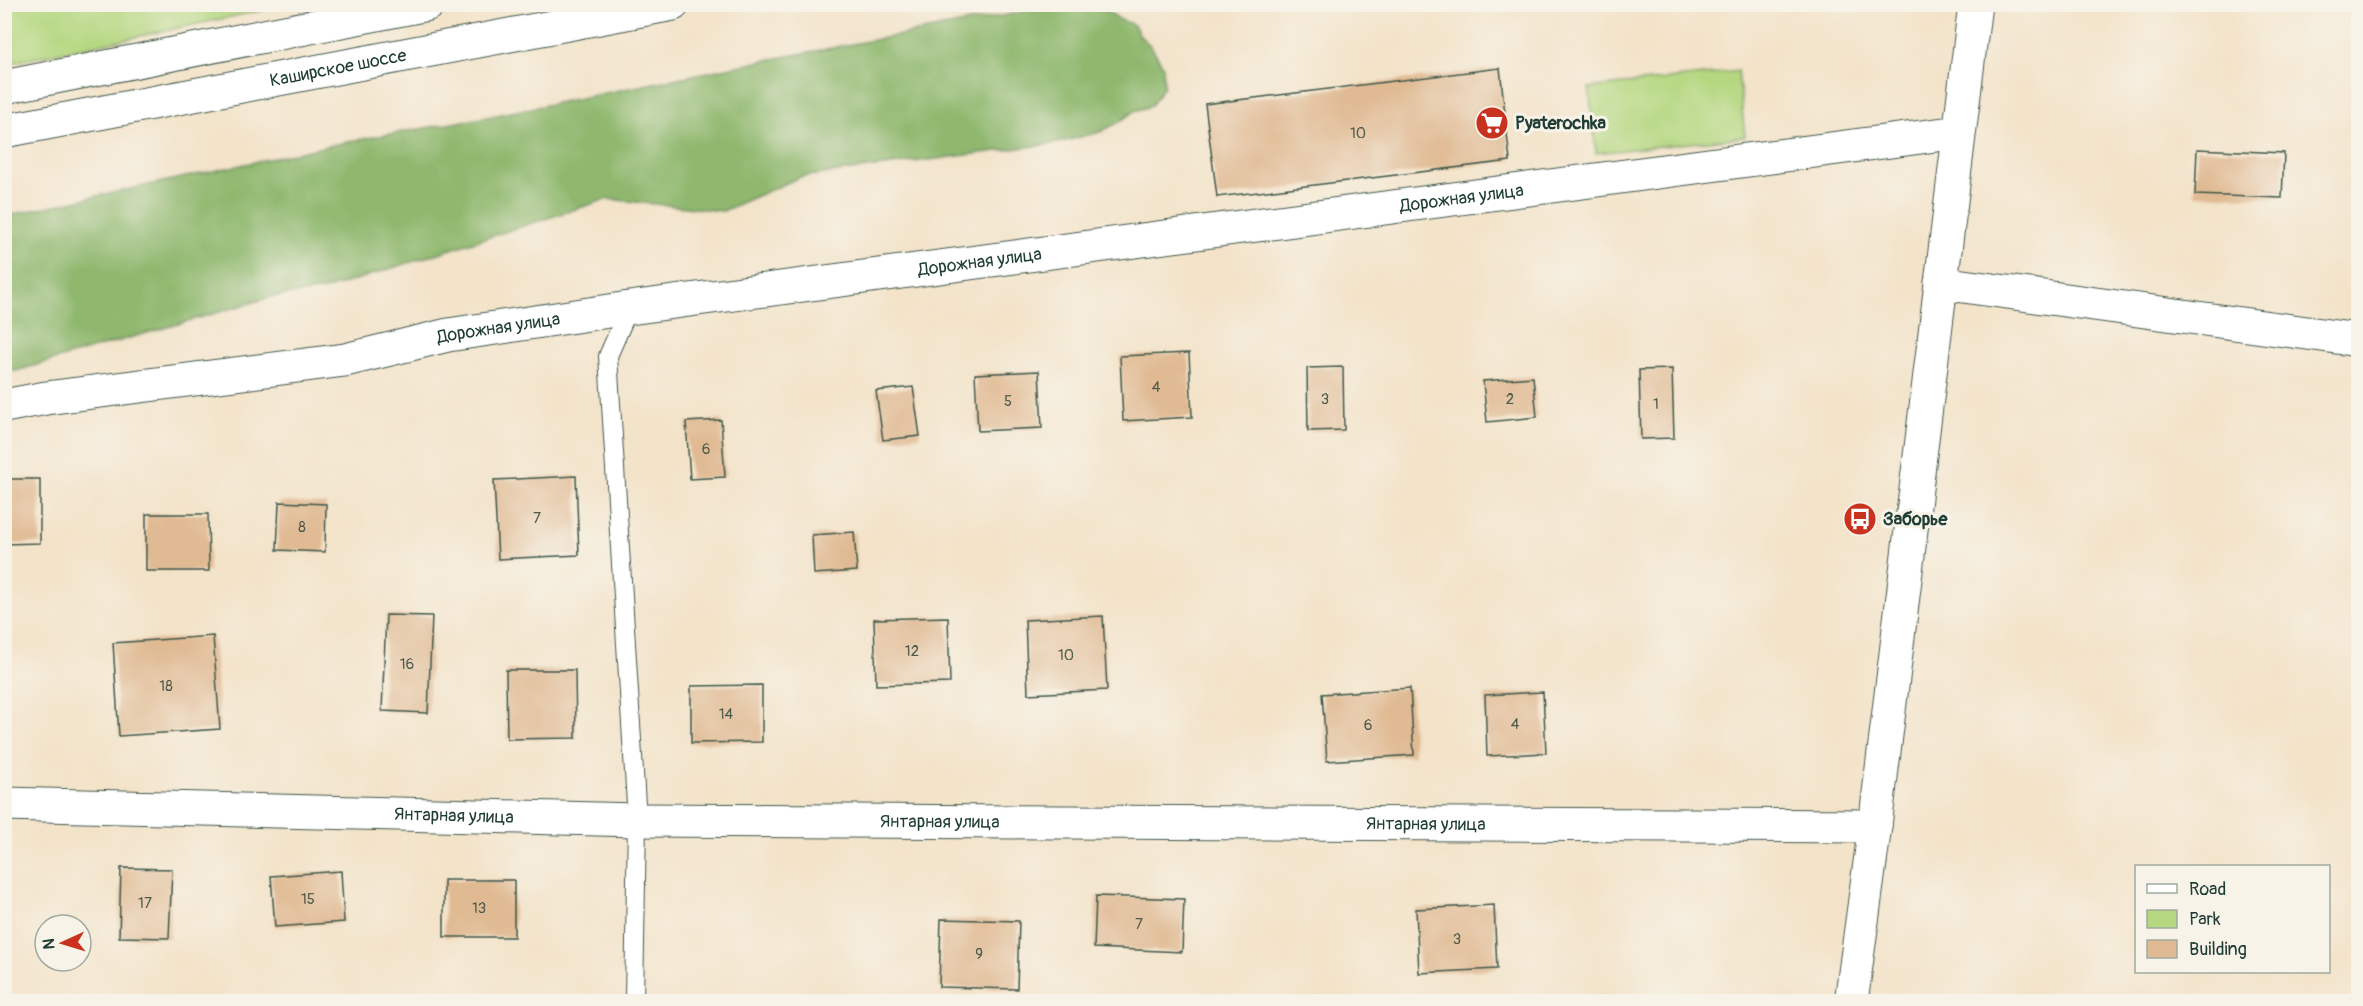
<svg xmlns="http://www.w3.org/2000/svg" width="2363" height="1006" font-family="Pangolin,sans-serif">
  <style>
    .green { fill: #b4d77f; stroke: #6a8a5a; stroke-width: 1.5 }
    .forest { fill: #8fb86e; stroke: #577a51; stroke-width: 1.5 }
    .building { fill: #e0ba93 }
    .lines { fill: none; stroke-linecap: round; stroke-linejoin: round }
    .lane-casing { stroke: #3f564a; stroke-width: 20 }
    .street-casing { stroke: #3f564a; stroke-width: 35 }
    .secondary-casing { stroke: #3f564a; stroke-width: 35 }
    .primary-casing { stroke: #3f564a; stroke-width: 35 }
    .lane { stroke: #fff; stroke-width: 18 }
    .street { stroke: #fff; stroke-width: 33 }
    .secondary { stroke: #fff; stroke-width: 33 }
    .primary { stroke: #fff; stroke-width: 33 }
    .labels { text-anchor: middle; stroke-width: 6; stroke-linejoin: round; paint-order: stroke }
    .number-label { font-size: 15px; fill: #4f5c4c }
    .street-label { font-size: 18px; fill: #1f3d34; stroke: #f7f3e8 }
    .poi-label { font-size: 18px; font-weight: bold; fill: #1f3d34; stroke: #f7f3e8; text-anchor: start }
  </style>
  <rect width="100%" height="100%" fill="#f7f3e8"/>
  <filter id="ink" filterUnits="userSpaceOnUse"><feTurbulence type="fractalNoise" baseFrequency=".0167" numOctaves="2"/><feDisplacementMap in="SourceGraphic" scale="12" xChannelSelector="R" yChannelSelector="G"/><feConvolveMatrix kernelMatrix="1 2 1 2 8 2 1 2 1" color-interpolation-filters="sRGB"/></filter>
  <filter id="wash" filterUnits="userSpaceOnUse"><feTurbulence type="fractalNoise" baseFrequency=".008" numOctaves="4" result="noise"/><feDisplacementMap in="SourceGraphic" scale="24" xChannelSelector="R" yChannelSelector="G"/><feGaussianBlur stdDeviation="1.35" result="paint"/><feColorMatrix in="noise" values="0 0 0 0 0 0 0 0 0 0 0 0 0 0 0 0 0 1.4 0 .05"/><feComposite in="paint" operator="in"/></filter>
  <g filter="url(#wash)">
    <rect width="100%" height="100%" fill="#f3e3c9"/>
    <path class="green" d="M5 4H289V5L5 64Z
      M1738 71 1745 137 1596 153 1589 88Z"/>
    <path class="forest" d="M1060 5H1088L1092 9 1109 12 1119 19 1134 25 1141 37 1151 46 1163 66 1164 86 1151 106 1134 111 1121 121 1100 132 1057 143 800 177 723 211 607 199 324 290 271 297 16 371 5 372V216L351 141 487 117 767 60Z"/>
    <g id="blocks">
      <path class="building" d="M1500 68 1510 161 1217 197 1205 104Z
        M2197 149 2284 153 2282 198 2195 195Z
        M1189 353 1192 417 1123 421 1120 356Z
        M1343 367 1344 430 1308 431 1307 368Z
        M1672 369 1674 438 1641 439 1639 370Z
        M1039 371 1042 428 978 431 975 374Z
        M1533 377 1537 417 1487 422 1483 381Z
        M913 387 920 436 883 440 876 391Z
        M721 420 725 477 690 479 686 422Z
        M576 476 579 555 498 559 494 480Z
        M4 479H40V543L4 544Z
        M279 502 326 504 325 552 277 550Z
        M146 514H208L209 571H146Z
        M854 532 857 571 814 574 812 535Z
        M386 615 432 616 428 713 382 711Z
        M1103 616 1107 690 1028 694 1025 620Z
        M948 617 950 683 876 685 874 619Z
        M213 636 220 729 119 736 113 643Z
        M506 670H575L576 738 507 739Z
        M762 685V742L691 743V686Z
        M1410 688 1414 755 1327 761 1322 694Z
        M1543 692 1546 753 1487 756 1485 695Z
        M121 868 172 869 169 938 119 937Z
        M341 871 344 922 275 927 271 876Z
        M444 880H514V937H444Z
        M1096 896 1184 899 1182 952 1094 948Z
        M1494 905 1497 969 1419 973 1416 909Z
        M941 919 1019 921 1017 989 939 987Z"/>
    </g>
  </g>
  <g filter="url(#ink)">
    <use href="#blocks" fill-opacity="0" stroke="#3f564a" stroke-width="1.5"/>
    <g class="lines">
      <g class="lane-casing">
        <path id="lane" d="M629 308 608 356 637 820 634 1002"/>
      </g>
      <g class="street-casing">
        <g id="street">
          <path d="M1941 283 2358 340"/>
          <path id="s1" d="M4 406 46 398 345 360 448 335 629 308 1959 132"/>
          <path id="s2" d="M4 804 637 820 1875 826"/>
        </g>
      </g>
      <g class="secondary-casing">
        <path id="secondary" d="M1851 1002 1875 826 1975 4"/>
      </g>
      <g class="primary-casing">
        <g id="primary">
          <path d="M4 87 428 4"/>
          <path id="s3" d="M4 131 673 4"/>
        </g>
      </g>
      <use href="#lane" class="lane"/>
      <use href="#street" class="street"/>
      <use href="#secondary" class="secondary"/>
      <use href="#primary" class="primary"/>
    </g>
  </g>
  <defs>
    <g id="supermarket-disc" transform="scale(1.725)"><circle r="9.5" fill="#c8321e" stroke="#f7f3e8"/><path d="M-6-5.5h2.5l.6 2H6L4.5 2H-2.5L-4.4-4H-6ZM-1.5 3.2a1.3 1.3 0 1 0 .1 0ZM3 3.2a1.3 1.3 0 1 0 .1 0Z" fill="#fff"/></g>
    <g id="bus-disc" transform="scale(1.725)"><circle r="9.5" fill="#c8321e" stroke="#f7f3e8"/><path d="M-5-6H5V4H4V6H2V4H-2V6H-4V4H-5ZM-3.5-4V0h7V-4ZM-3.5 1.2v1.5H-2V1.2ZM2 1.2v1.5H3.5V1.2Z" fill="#fff"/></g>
  </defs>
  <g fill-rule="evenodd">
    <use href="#supermarket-disc" x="1492" y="123"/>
    <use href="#bus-disc" x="1860" y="519"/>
  </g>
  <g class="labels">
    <g class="number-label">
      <text x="1358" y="138">10</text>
      <text x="1156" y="392">4</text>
      <text x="1325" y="404">3</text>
      <text x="1510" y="404">2</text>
      <text x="1008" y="406">5</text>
      <text x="1656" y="409">1</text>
      <text x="706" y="454">6</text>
      <text x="537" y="523">7</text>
      <text x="302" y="532">8</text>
      <text x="912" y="656">12</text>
      <text x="1066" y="660">10</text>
      <text x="407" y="669">16</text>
      <text x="166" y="691">18</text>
      <text x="726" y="719">14</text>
      <text x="1515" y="729">4</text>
      <text x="1368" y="730">6</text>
      <text x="308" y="904">15</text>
      <text x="145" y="908">17</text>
      <text x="479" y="913">13</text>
      <text x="1139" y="929">7</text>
      <text x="1457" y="944">3</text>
      <text x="979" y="959">9</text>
    </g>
    <g class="street-label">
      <text dy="6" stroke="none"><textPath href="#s3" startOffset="340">Каширское шоссе</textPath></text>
      <text dy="6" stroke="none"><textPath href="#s1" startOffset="1473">Дорожная улица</textPath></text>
      <text dy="6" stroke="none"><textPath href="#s1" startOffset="987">Дорожная улица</textPath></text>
      <text dy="6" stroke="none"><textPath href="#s1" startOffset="501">Дорожная улица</textPath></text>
      <text dy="6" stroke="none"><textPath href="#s2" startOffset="450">Янтарная улица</textPath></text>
      <text dy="6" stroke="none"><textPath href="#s2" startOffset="936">Янтарная улица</textPath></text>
      <text dy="6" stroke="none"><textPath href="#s2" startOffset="1422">Янтарная улица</textPath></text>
    </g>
    <g class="poi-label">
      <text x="1515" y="129">Pyaterochka</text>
      <text x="1883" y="525">Заборье</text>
    </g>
  </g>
  <rect width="2363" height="1006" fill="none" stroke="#f7f3e8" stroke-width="24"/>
  <rect x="2135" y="865" width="195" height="108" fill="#f7f3e8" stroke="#a1aaa0" stroke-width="1.5"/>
  <rect x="2147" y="884" width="30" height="9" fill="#ffffff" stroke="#a1aaa0" stroke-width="1.5"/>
  <text x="2189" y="895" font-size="18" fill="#1f3d34">Road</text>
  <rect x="2147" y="910" width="30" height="18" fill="#b4d77f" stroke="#a1aaa0" stroke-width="1.5"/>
  <text x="2189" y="925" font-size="18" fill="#1f3d34">Park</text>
  <rect x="2147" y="940" width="30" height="18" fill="#e0ba93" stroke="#a1aaa0" stroke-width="1.5"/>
  <text x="2189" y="955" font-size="18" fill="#1f3d34">Building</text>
  <g transform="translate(63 943) rotate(266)"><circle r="28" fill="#f7f3e8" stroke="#a1aaa0" stroke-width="1.5"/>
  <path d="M0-4.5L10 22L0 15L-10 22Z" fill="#c8321e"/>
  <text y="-9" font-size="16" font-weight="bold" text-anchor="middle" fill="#1f3d34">N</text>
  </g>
</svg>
